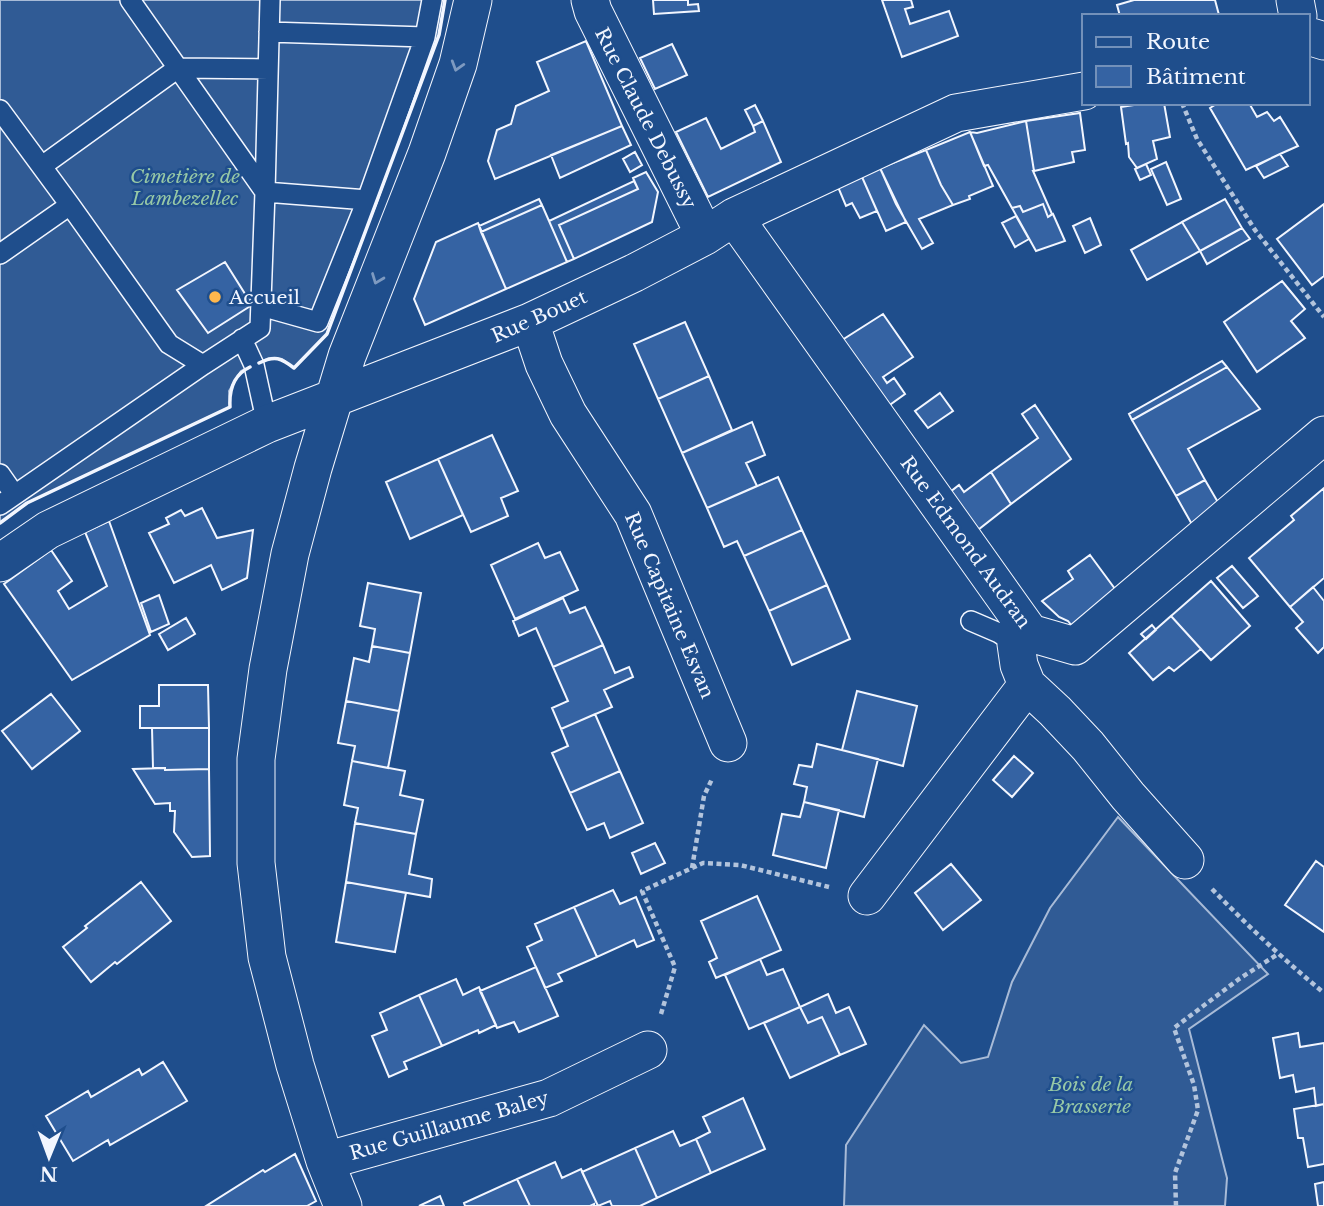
<svg xmlns="http://www.w3.org/2000/svg" width="1324" height="1206" font-family="'Libre Baskerville',serif">
  <style>
    .built { fill: #305b95; stroke: #a8bbd7; stroke-width: 2 }
    .building { fill: #3563a3; stroke: #f2f6ff; stroke-width: 2 }
    .lines { fill: none; stroke-linecap: round; stroke-linejoin: round }
    .service-casing { stroke: #f2f6ff; stroke-width: 22 }
    .minor-casing { stroke: #f2f6ff; stroke-width: 39 }
    .path { stroke: #b3c4dc; stroke-width: 4.5; stroke-dasharray: 5 3.5; stroke-linecap: butt }
    .service { stroke: #1f4e8c; stroke-width: 19 }
    .minor { stroke: #1f4e8c; stroke-width: 37 }
    .wall { stroke: #f2f6ff; stroke-width: 3.5 }
    .oneway { stroke: #7e9ac0 }
    .poi-dot { fill: #ffb74d; stroke: #1f4e8c; stroke-width: 2.5 }
    .labels { text-anchor: middle; stroke-width: 5; stroke-linejoin: round; paint-order: stroke }
    .street-label { font-size: 19px; fill: #f2f6ff; stroke: #1f4e8c }
    .park-label { font-size: 19px; font-style: italic; fill: #97c8a6; stroke: #1f4e8c }
    .poi-label { font-size: 19px; fill: #f2f6ff; stroke: #1f4e8c; text-anchor: start }
  </style>
  <rect width="100%" height="100%" fill="#1f4e8c"/>
  <path class="built" d="M0 0H445L439 35 327 334 294 368 282 359 269 358 241 371 229 391 230 407 27 503 0 523Z
    M1118 817 1268 974 1189 1029 1227 1178 1225 1206H844L846 1145 924 1025 961 1063 988 1057 1012 982 1050 908Z"/>
  <path class="building" d="M653 0H688V5L698 4 699 11 654 14Z
    M882 0H911L913 7 905 9 910 24 949 11 958 36 902 57Z
    M1134 0H1215L1219 15 1120 16 1117 5Z
    M586 41 622 126 495 179 488 161 497 130 511 124 516 106 549 91 537 62Z
    M672 44 687 75 655 89 640 58Z
    M1147 103H1164L1170 137 1153 141 1157 159 1137 168 1129 157 1128 143 1126 144 1121 107Z
    M1218 103H1249L1257 117 1267 112 1274 121 1280 117 1298 146 1280 154 1246 170 1210 108Z
    M755 105 763 121 753 126 745 110Z
    M1080 113 1085 150 1072 152 1074 162 1034 171 1026 121Z
    M706 118 721 149 755 132 753 126 763 121 781 162 708 197 676 132Z
    M1026 121 1034 171H1033L1052 214 1048 217 1043 204 1023 212 1020 206 1012 208 988 165 984 166 970 132 977 133Z
    M622 126 631 145 560 178 551 155Z
    M970 132 993 186 969 196 970 199 953 205 941 185 926 150Z
    M926 150 941 185 953 205 919 219 933 243 922 249 896 204 880 168Z
    M635 152 642 165 630 172 623 159Z
    M1280 154 1288 166 1264 178 1256 166Z
    M1166 162 1181 199 1167 205 1151 169Z
    M1146 164 1151 175 1140 180 1135 169Z
    M880 168 906 222 886 231 862 177Z
    M646 172 658 192 652 222 574 259 559 225 638 189 633 178Z
    M862 177 877 211 860 218 852 203 846 206 838 187Z
    M634 181 638 189 559 225 574 259 567 262 549 221Z
    M539 199 542 205 481 232 479 226Z
    M1225 199 1242 228 1200 251 1182 222Z
    M1043 204 1048 217 1053 214 1065 241 1036 251 1012 208 1020 206 1023 212Z
    M1324 204V276L1312 285 1277 239Z
    M542 205 567 262 506 289 481 232Z
    M1016 216 1029 239 1015 247 1002 223Z
    M1090 218 1101 245 1085 253 1073 226Z
    M1182 222 1200 251 1147 280 1131 250Z
    M478 223 506 289 425 325 414 299 436 242Z
    M1242 228 1250 239 1207 264 1200 251Z
    M225 262 252 305 208 333 177 290Z
    M1282 281 1305 309 1291 321 1305 338 1257 372 1224 322Z
    M883 314 913 357 883 377 887 383 894 378 905 394 884 409 839 342Z
    M685 322 709 376 658 399 634 344Z
    M1222 361 1227 367 1132 420 1129 414Z
    M1227 367 1260 409 1188 449 1205 480 1176 496 1132 420Z
    M709 376 732 430 682 453 658 399Z
    M940 393 953 411 928 428 915 411Z
    M1035 405 1071 459 1011 504 991 472 1038 438 1022 414Z
    M752 422 765 455 746 463 757 486 707 508 682 453Z
    M492 435 518 491 501 498 508 516 471 532 438 459Z
    M438 459 463 515 410 539 386 482Z
    M991 472 1011 504 974 533 945 496 959 485 964 492Z
    M778 477 802 530 744 556 737 541 724 547 707 508Z
    M1205 480 1219 504 1194 528 1176 496Z
    M1324 488V578L1290 607 1249 558 1294 520 1291 516Z
    M202 508 217 538 253 530 247 578 222 590 211 565 174 583 149 533 169 524 166 518 181 510 185 516Z
    M109 521 150 635 72 680 4 584 51 550 72 581 58 591 69 609 107 586 85 532Z
    M802 530 827 585 769 611 744 556Z
    M538 543 545 558 560 552 578 590 515 619 491 565Z
    M1090 555 1118 593 1072 626 1068 621 1059 617 1042 601 1073 579 1068 571Z
    M1232 566 1258 596 1243 608 1217 578Z
    M1211 581 1250 626 1211 660 1171 616Z
    M368 583 421 593 410 653 372 646 375 629 360 626Z
    M827 585 850 639 792 665 769 611Z
    M1313 587 1324 601V647L1318 653 1296 628 1303 622 1290 607Z
    M159 595 169 624 151 632 141 603Z
    M563 598 570 613 585 607 603 645 553 667 536 628 519 636 513 621Z
    M1171 616 1201 649 1174 671 1169 667 1153 680 1129 653Z
    M186 618 195 634 168 650 159 634Z
    M1152 625 1156 630 1146 639 1141 634Z
    M603 645 615 673 629 667 633 677 604 690 612 707 561 729 552 708 568 701 553 667Z
    M372 646 410 653 399 711 346 701 354 658 369 662Z
    M159 685H208L209 728H140V706H159Z
    M857 691 917 706 903 766 842 750Z
    M51 694 80 731 32 769 2 731Z
    M346 701 399 711 388 768 352 761 355 746 338 743Z
    M595 714 620 771 570 793 552 753 568 746 561 729Z
    M152 728H209V769L165 770V768H153Z
    M817 744 878 759 864 817 804 802 807 787 794 784 799 765 812 767Z
    M1014 756 1033 773 1012 797 993 780Z
    M352 761 405 771 400 795 423 800 416 834 355 823 358 808 344 805Z
    M165 768V770L209 769 210 856 192 857 174 832 175 811H170V803L155 804 133 769Z
    M620 771 643 823 610 838 604 823 587 830 570 793Z
    M804 802 839 810 826 868 773 855 782 814 800 817Z
    M355 823 416 834 409 874 432 879 430 897 346 882Z
    M655 843 665 863 641 874 632 853Z
    M1316 861 1324 867V932L1285 905Z
    M951 864 981 900 943 930 915 893Z
    M141 882 171 921 117 964 115 962 91 982 63 947 87 928 85 926Z
    M346 882 406 893 395 952 336 942Z
    M613 890 620 904 636 897 654 940 637 947 634 940 597 957 574 907Z
    M757 896 781 950 716 978 709 962 717 958 701 921Z
    M574 907 597 957 558 974 562 981 545 988 527 947 542 940 535 924Z
    M760 959 767 975 783 969 800 1007 749 1029 725 975Z
    M536 967 558 1016 519 1032 514 1022 497 1028 480 991Z
    M456 979 463 995 479 987 496 1025 479 1033 478 1030 442 1046 419 995Z
    M828 994 836 1013 849 1007 866 1044 840 1055 822 1017 808 1023 800 1007Z
    M419 995 442 1046 404 1062 407 1069 389 1077 372 1036 387 1030 380 1013Z
    M800 1007 808 1023 822 1017 840 1055 790 1078 764 1023Z
    M1298 1033 1300 1047 1324 1043V1104L1316 1106 1314 1088 1296 1092 1293 1075 1280 1078 1273 1038Z
    M163 1062 187 1101 110 1145 108 1140 73 1161 46 1116 88 1091 91 1097 139 1069 142 1075Z
    M743 1098 765 1149 711 1173 696 1139 710 1132 703 1117Z
    M1324 1104V1164L1308 1167 1303 1138H1298L1294 1109Z
    M673 1131 680 1146 696 1139 711 1173 657 1198 635 1148Z
    M635 1148 657 1198 640 1206H612L610 1201 598 1206 582 1172Z
    M295 1154 316 1201 307 1206H206L263 1170 265 1172Z
    M555 1162 562 1178 581 1169 598 1206H594V1204L590 1206H530L517 1179Z
    M517 1179 530 1206H465L464 1203Z
    M1324 1182V1206H1318L1315 1184Z
    M440 1196 444 1206H419Z"/>
  <g class="lines">
    <g class="service-casing">
      <path id="service" d="M130 0 265 192 367 200
        M269 32 425 37
        M0 110 70 205 169 344 203 365 260 328 265 192 270 0
        M42 166 178 68 268 69
        M0 254 70 205
        M261 306 318 322 367 200 425 37 432 0
        M242 339 254 365 267 424
        M0 474 14 494
        M0 505 203 365
        M971 621 999 633 1016 644"/>
    </g>
    <g class="minor-casing">
      <path id="minor" d="M590 0 593 11 705 236
        M1295 0 1298 16
        M1308 36 1324 41
        M734 217 1030 633 1075 646 1324 435
        M530 322 544 364 568 414 633 514 728 743
        M0 563 48 530 267 424 530 322 634 273 705 236 734 217 956 113 1084 91
        M1019 618 1016 644 1019 665 1027 685 1055 711 1088 746 1128 796 1185 860
        M867 896 1027 685
        M325 1161 549 1098 648 1050
        M343 1206 325 1161 295 1065 267 957 256 863V759L268 669 290 554 313 468 347 356 427 153 458 64 473 0"/>
    </g>
    <path class="path" d="M1182 103 1197 139 1255 230 1324 317
      M692 868 704 796 712 779
      M1212 889C1248 926 1284 960 1324 993
      M661 1014 675 967 642 891 703 863 740 865 829 887
      M1176 1206 1175 1173 1198 1110 1194 1085 1174 1028 1239 979 1278 954"/>
    <use href="#service" class="service"/>
    <use href="#minor" class="minor"/>
    <path class="wall" d="M259 363C275 355 281 358 294 368L327 334 439 35 445 0
      M0 523 27 503 230 407C229 390 233 375 250 367"/>
  </g>
  <defs><path id="oneway-chevron" d="M-2-3.5L2.5 0L-2 3.5" fill="none" stroke-width="1.6" stroke-linecap="round" stroke-linejoin="round" transform="scale(1.75)"/></defs>
  <g class="oneway">
    <use href="#oneway-chevron" transform="translate(457 66) rotate(107)"/>
    <use href="#oneway-chevron" transform="translate(377 279) rotate(111)"/>
  </g>
  <circle class="poi-dot" cx="215" cy="297" r="7"/>
  <g class="labels">
    <g class="street-label">
      <text transform="translate(646 118) rotate(63)" y="7">Rue Claude Debussy</text>
      <text transform="translate(539 316) rotate(-24)" y="7">Rue Bouet</text>
      <text transform="translate(966 542) rotate(54)" y="7">Rue Edmond Audran</text>
      <text transform="translate(670 605) rotate(67)" y="7">Rue Capitaine Esvan</text>
      <text transform="translate(449 1125) rotate(-16)" y="7">Rue Guillaume Baley</text>
    </g>
    <g class="park-label">
      <text x="185" y="183">Cimetière de<tspan x="185" dy="22">Lambezellec</tspan></text>
      <text x="1091" y="1091">Bois de la<tspan x="1091" dy="22">Brasserie</tspan></text>
    </g>
    <g class="poi-label">
      <text x="229" y="304">Accueil</text>
    </g>
  </g>
  <rect x="1082" y="14" width="228" height="91" fill="#1f4e8c" stroke="#7391ba" stroke-width="2"/>
  <rect x="1096" y="37" width="35" height="10" fill="#1f4e8c" stroke="#7391ba" stroke-width="2"/>
  <text x="1146" y="49" font-size="21" fill="#f2f6ff">Route</text>
  <rect x="1096" y="66" width="35" height="21" fill="#3563a3" stroke="#7391ba" stroke-width="2"/>
  <text x="1146" y="84" font-size="21" fill="#f2f6ff">Bâtiment</text>
  <g transform="translate(49 1157) rotate(181)" stroke="#1f4e8c" stroke-width="5" paint-order="stroke">
  <path d="M0-5L12 26L0 18L-12 26Z" fill="#f2f6ff"/>
  <text y="-10" font-size="19" font-weight="bold" text-anchor="middle" fill="#f2f6ff">N</text>
  </g>
</svg>
